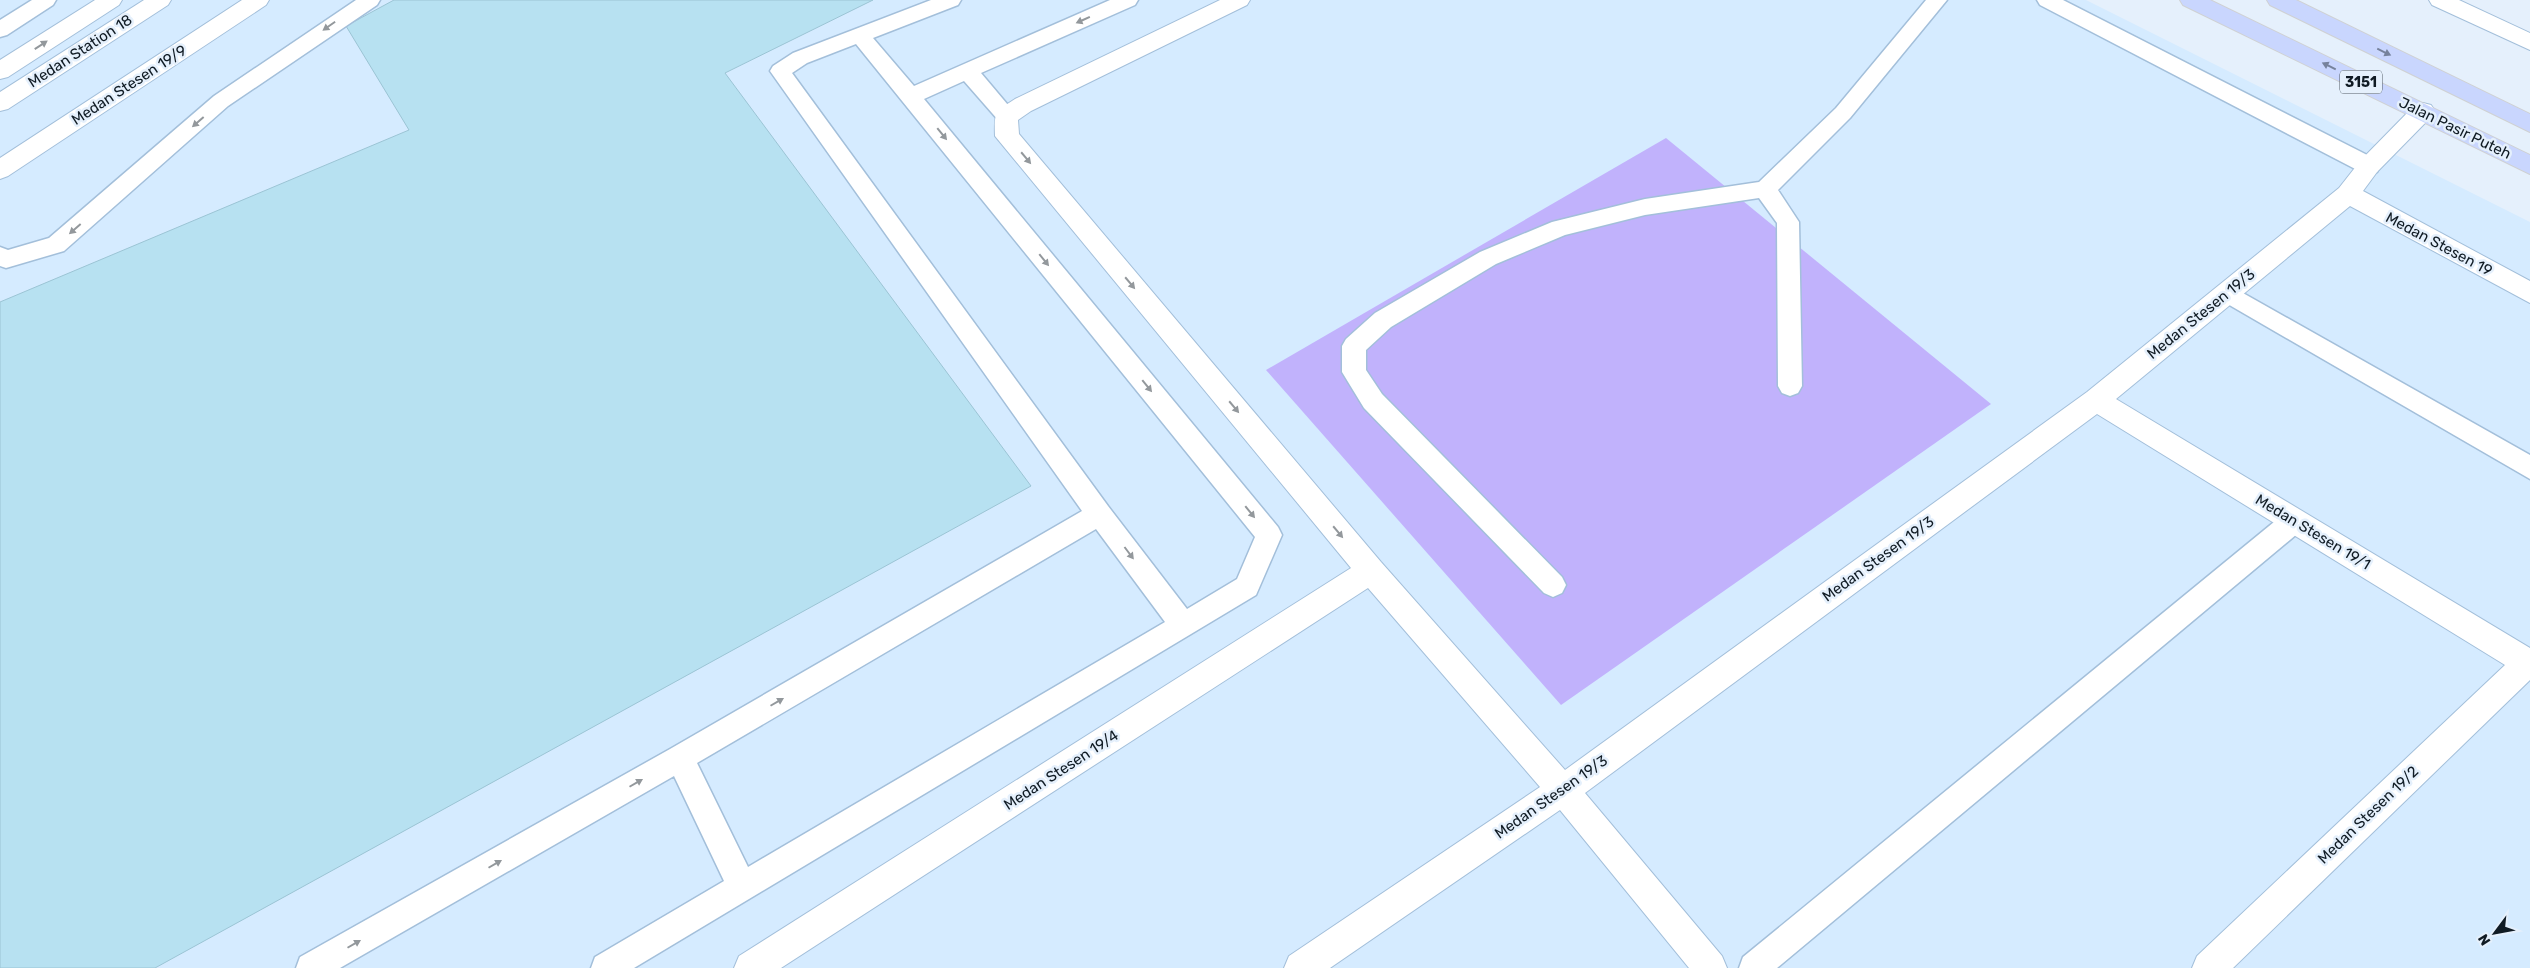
<svg xmlns="http://www.w3.org/2000/svg" width="2530" height="968" font-family="Rubik,sans-serif">
  <style>
    .built { fill: #d5ebff }
    .green { fill: #c1b2fc }
    .building { fill: #b7e1f1; stroke: #9bc4d4 }
    .lines { fill: none; stroke-linecap: round; stroke-linejoin: round }
    .service-casing { stroke: #a3bfda; stroke-width: 3 }
    .minor-casing { stroke: #a3bfda; stroke-width: 2 }
    .tertiary-casing { stroke: #a3bfda; stroke-width: 2 }
    .primary-casing { stroke: #cfd1d3; stroke-width: 2 }
    .service { fill: #fff; fill-rule: evenodd }
    .minor { fill: #fff; fill-rule: evenodd }
    .tertiary { fill: #fff; fill-rule: evenodd }
    .primary { fill: #c9d6fe; fill-rule: evenodd }
    .oneway { fill: #93989c }
    .oneway2 { fill: #76829c }
    .labels { text-anchor: middle; stroke-width: 5; stroke-linejoin: round; paint-order: stroke }
    .shield { fill: #e5f0fc; stroke: #505b65; stroke-width: 1 }
    .shield-label { font-size: 14px; font-weight: bold; fill: #101b24 }
    .street-label { font-size: 15px; fill: #101b24; stroke: #e5f0fc }
  </style>
  <rect width="100%" height="100%" fill="#e5f0fc"/>
  <path class="built" d="M0 0H2086L2530 222V968H0Z"/>
  <path class="green" d="M1666 138 1991 404 1561 705 1266 370Z"/>
  <path class="building" d="M394 0H873L725 73 1031 486 155 968H0V302L409 130 346 26Z"/>
  <g class="lines">
    <g class="service-casing">
      <path id="service" d="M32 0H56L53 5 7 35 0 37V20Z
        M356 0H380L377 5 228 106 64 251 6 268 0 266V247L8 250 49 238 214 96Z
        M931 0H961L958 5 873 38 914 86 1110 0H1138L1135 5 981 73 1013 111 1017 116 1013 121 1006 124 999 121 964 81 924 99 1278 527 1282 535 1256 595 634 968H591L595 957 724 881 674 776 340 968H296L300 957 670 749 1082 511 770 71 773 66 793 53ZM856 44 1255 537 1237 579 1187 609 1108 506 792 73 807 63ZM1096 529 1165 622 748 867 697 763Z
        M1926 0H1947L1850 118 1778 190 1799 222 1802 386 1798 393 1790 396 1782 393 1778 386 1777 223 1759 198 1645 215 1565 235 1496 264 1391 327 1366 350V370L1382 394 1562 577 1566 585 1562 593 1553 597 1544 593 1364 408 1342 372V346L1346 339 1375 313 1480 252 1552 222 1645 199 1759 182 1836 108Z
        M2037 0H2063L2377 160 2380 166 2377 172 2369 174 2361 172 2040 5Z
        M2227 284 2530 455V479L2219 299 2216 293 2219 287Z
        M2294 510 2303 513 2307 521 2303 529 1777 968H1739L1743 957 2285 513Z"/>
    </g>
    <g class="minor-casing">
      <path id="minor" d="M242 0H269L266 5 8 176 0 179V158Z
        M1220 0H1250L1247 5 1031 111 1018 120 1019 134 1381 562 1565 770 2087 392 2339 188 2361 160 2415 105 2423 103 2431 105 2435 111 2431 117 2377 172 2363 191 2530 281V303L2350 206 2116 399 2530 648V680L2233 968H2192L2197 956 2505 665 2097 414 1585 793 1722 956 1727 968H1689L1560 810 1330 968H1284L1289 956 1540 787 1368 588 781 968H734L739 956 1351 568 995 136C994 112 995 112 1015 99Z
        M2429 0H2459L2530 33V50L2432 5Z"/>
    </g>
    <g class="tertiary-casing">
      <path id="tertiary" d="M95 0H122L119 5 8 77 0 79V60Z
        M144 0H171L168 5 8 109 0 111V92Z"/>
    </g>
    <g class="primary-casing">
      <path id="primary" d="M2180 0H2210L2530 155V174L2183 5Z
        M2267 0H2296L2530 114V132L2270 5Z"/>
    </g>
    <use href="#service" class="service"/>
    <use href="#minor" class="minor"/>
    <use href="#tertiary" class="tertiary"/>
    <use href="#primary" class="primary"/>
  </g>
  <defs><path id="oneway-solid" d="M-6-.8H1V-3.2L6.5 0L1 3.2V.8H-6Z" transform="scale(1.25)"/></defs>
  <g class="oneway">
    <use href="#oneway-solid" transform="translate(1083 20) rotate(156)"/>
    <use href="#oneway-solid" transform="translate(329 26) rotate(145)"/>
    <use href="#oneway-solid" transform="translate(41 45) rotate(-33)"/>
    <use href="#oneway-solid" transform="translate(198 122) rotate(139)"/>
    <use href="#oneway-solid" transform="translate(942 134) rotate(51)"/>
    <use href="#oneway-solid" transform="translate(1026 158) rotate(50)"/>
    <use href="#oneway-solid" transform="translate(75 229) rotate(139)"/>
    <use href="#oneway-solid" transform="translate(1044 260) rotate(51)"/>
    <use href="#oneway-solid" transform="translate(1130 283) rotate(50)"/>
    <use href="#oneway-solid" transform="translate(1147 386) rotate(51)"/>
    <use href="#oneway-solid" transform="translate(1234 407) rotate(50)"/>
    <use href="#oneway-solid" transform="translate(1250 512) rotate(51)"/>
    <use href="#oneway-solid" transform="translate(1338 532) rotate(50)"/>
    <use href="#oneway-solid" transform="translate(1129 553) rotate(53)"/>
    <use href="#oneway-solid" transform="translate(777 702) rotate(-30)"/>
    <use href="#oneway-solid" transform="translate(636 783) rotate(-30)"/>
    <use href="#oneway-solid" transform="translate(495 864) rotate(-30)"/>
    <use href="#oneway-solid" transform="translate(354 944) rotate(-30)"/>
  </g>
  <g class="oneway2">
    <use href="#oneway-solid" transform="translate(2384 52) rotate(26)"/>
    <use href="#oneway-solid" transform="translate(2329 66) rotate(-154)"/>
  </g>
  <g class="labels">
    <rect class="shield" x="2340" y="70.5" width="42" height="23" rx="4"/>
    <g class="shield-label">
      <text x="2361" y="87">3151</text>
    </g>
    <g class="street-label">
      <text transform="translate(80 51) rotate(-33)" y="5">Medan Station 18</text>
      <text transform="translate(129 85) rotate(-33)" y="5">Medan Stesen 19/9</text>
      <text transform="translate(2455 128) rotate(26)" y="5">Jalan Pasir Puteh</text>
      <text transform="translate(2439 244) rotate(28)" y="5">Medan Stesen 19</text>
      <text transform="translate(2201 314) rotate(-39)" y="5">Medan Stesen 19/3</text>
      <text transform="translate(2313 532) rotate(31)" y="5">Medan Stesen 19/1</text>
      <text transform="translate(1878 559) rotate(-36)" y="5">Medan Stesen 19/3</text>
      <text transform="translate(1061 770) rotate(-33)" y="5">Medan Stesen 19/4</text>
      <text transform="translate(1551 797) rotate(-35)" y="5">Medan Stesen 19/3</text>
      <text transform="translate(2368 815) rotate(-44)" y="5">Medan Stesen 19/2</text>
    </g>
  </g>
  <g transform="translate(2495 933) rotate(238)" stroke="#e5f0fc" stroke-width="4" paint-order="stroke">
  <path d="M0-4L9 19L0 12L-9 19Z" fill="#101b24"/>
  <text y="-8" font-size="14" font-weight="bold" text-anchor="middle" fill="#101b24">N</text>
  </g>
</svg>
